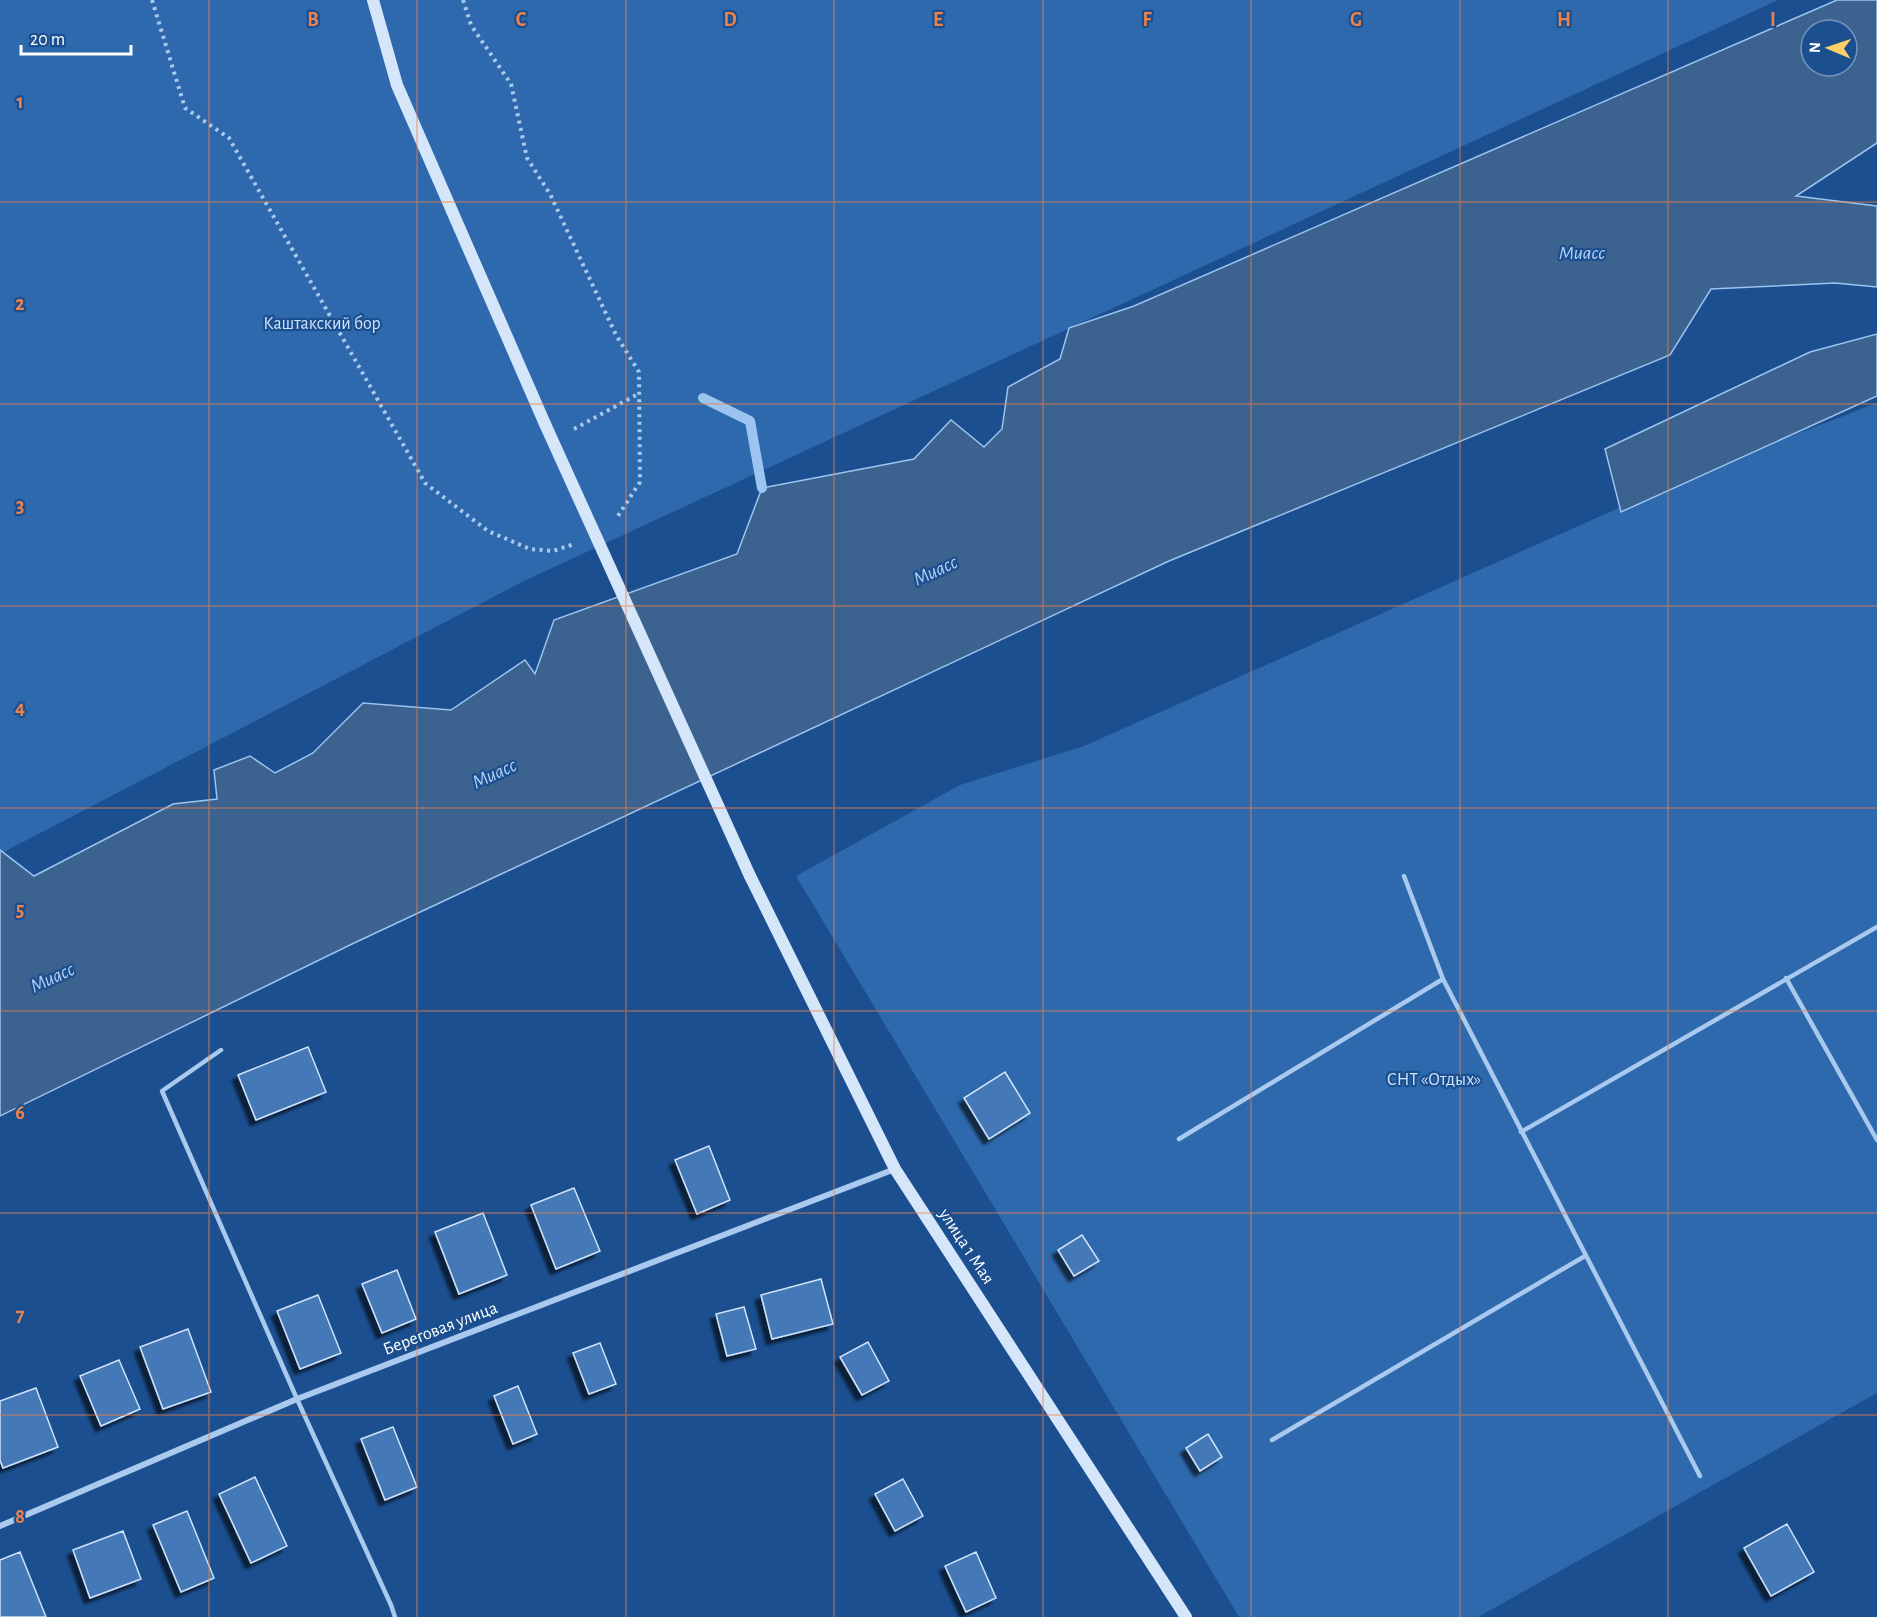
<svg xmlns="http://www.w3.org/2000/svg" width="1877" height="1617" font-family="'Alegreya Sans',sans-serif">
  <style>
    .green { fill: #2e69ad }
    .water { fill: #3c6290; stroke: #9cc4f0; stroke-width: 1.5; fill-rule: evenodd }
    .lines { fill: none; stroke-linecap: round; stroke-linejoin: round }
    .stream { stroke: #9cc4f0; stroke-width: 10 }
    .building { fill: #4478b7; stroke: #cfe3fa; stroke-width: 1.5; filter: url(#shadow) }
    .path { stroke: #a9c9ee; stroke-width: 4; stroke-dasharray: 3 4.5; stroke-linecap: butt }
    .service { stroke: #a9c9ee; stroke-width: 4.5 }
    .minor { stroke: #a9c9ee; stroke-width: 6 }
    .secondary { stroke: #d6e6fa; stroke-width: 12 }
    .secondary-bridge { stroke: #d6e6fa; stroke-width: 12 }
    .grid { fill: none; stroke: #ee8249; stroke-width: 1.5; stroke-opacity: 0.55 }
    .labels { text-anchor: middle; stroke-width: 4.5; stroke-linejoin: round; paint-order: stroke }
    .park-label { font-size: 18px; fill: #cfe3fa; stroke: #1b4f8f }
    .street-label { font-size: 18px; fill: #fff; stroke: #1b4f8f }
    .water-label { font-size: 20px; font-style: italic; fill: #b5d3f5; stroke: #1b4f8f }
    .grid-label { font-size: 20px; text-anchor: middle; font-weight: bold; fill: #ee8249; stroke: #1b4f8f; stroke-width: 4.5; stroke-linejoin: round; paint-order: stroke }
  </style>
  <defs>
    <filter id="shadow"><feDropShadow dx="-5.5" dy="5.5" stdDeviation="1.5" flood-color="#0009"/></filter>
  </defs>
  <rect width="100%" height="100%" fill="#1b4f8f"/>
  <path class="green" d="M0 0H1778L524 581 0 854Z
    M1877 403V1393L1478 1617H1239L796 876 960 785 1084 746 1704 470Z"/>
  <path class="water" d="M1837 0H1877V143L1796 196 1877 206V287L1835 283 1711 289 1670 355 1169 561 352 944 0 1116V850L34 876 173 804 217 799 214 770 250 756 275 773 313 753 363 703 451 710 525 660 535 674 554 620 737 554 762 488 914 459 951 420 984 447 1002 429 1008 387 1060 359 1069 328 1134 306ZM1811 30H1847V66H1811Z
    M1877 334V396L1621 512 1605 449 1810 352Z"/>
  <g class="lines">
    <path class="stream" d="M703 398 750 421 762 488"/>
  </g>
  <path class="building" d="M308 1047 326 1092 256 1120 238 1075Z
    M1005 1072 1030 1113 989 1139 964 1098Z
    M709 1146 730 1200 697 1214 675 1160Z
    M574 1188 600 1251 556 1269 531 1205Z
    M483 1213 507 1275 459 1294 435 1232Z
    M1082 1235 1099 1261 1074 1276 1058 1250Z
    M397 1270 416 1319 382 1333 362 1284Z
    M821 1279 833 1324 772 1339 761 1295Z
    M318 1295 341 1353 300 1369 277 1311Z
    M744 1307 756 1349 727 1356 716 1314Z
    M188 1329 211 1392 163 1409 140 1347Z
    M868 1342 889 1381 862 1395 840 1357Z
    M600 1343 616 1384 589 1394 573 1353Z
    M119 1360 140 1409 101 1426 80 1376Z
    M518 1386 537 1434 513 1444 494 1396Z
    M36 1388 58 1447 3 1468 0 1460V1401Z
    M393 1427 417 1487 385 1500 361 1439Z
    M1208 1434 1222 1457 1200 1471 1186 1448Z
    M255 1477 287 1546 251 1563 219 1494Z
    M903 1479 923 1516 895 1531 875 1494Z
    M187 1511 214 1578 181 1592 153 1525Z
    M1787 1524 1814 1572 1771 1596 1744 1548Z
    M123 1531 141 1579 90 1598 73 1550Z
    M20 1552 46 1617H0V1560Z
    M976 1552 996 1598 966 1612 945 1566Z"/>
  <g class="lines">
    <path class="path" d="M152 0 185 108 229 138 425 483 488 531 530 549 553 551 574 544
      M463 0 471 25 511 84 527 158 550 194 616 335 639 372 640 482 616 519
      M574 429 638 394"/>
    <path class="service" d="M1404 876 1443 979 1700 1476
      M1786 978 1877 1140
      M221 1050 162 1091 297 1399 391 1605 395 1617
      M1521 1132 1877 927
      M1179 1139 1443 979
      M1272 1440 1585 1256"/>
    <path class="minor" d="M0 1526 297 1399 895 1169"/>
    <path class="secondary" d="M373 0 397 85 545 424
      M750 876 895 1169 1186 1617"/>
    <path class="secondary-bridge" d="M545 424 750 876"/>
  </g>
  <path class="grid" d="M209 0V1617M417 0V1617M626 0V1617M834 0V1617M1043 0V1617M1251 0V1617M1460 0V1617M1668 0V1617M0 202H1877M0 404H1877M0 606H1877M0 808H1877M0 1011H1877M0 1213H1877M0 1415H1877"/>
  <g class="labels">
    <g class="park-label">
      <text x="322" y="329">Каштакский бор</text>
      <text x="1434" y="1085">СНТ «Отдых»</text>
    </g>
    <g class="street-label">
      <text transform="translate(967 1246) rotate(57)" y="6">улица 1 Мая</text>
      <text transform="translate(440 1328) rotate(-21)" y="6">Береговая улица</text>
    </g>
    <g class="water-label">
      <text x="1582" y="259">Миасс</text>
      <text transform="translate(935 570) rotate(-25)" y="7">Миасс</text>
      <text transform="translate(494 773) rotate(-25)" y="7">Миасс</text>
      <text transform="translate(52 977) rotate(-25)" y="7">Миасс</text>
    </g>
  </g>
  <g class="grid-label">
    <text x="313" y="26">B</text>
    <text x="521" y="26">C</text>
    <text x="730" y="26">D</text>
    <text x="938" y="26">E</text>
    <text x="1147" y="26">F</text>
    <text x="1356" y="26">G</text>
    <text x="1564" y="26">H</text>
    <text x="1773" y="26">I</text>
    <text x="20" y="108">1</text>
    <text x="20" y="310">2</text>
    <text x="20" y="512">3</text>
    <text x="20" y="714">4</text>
    <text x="20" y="916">5</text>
    <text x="20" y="1119">6</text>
    <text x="20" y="1321">7</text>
    <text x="20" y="1523">8</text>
  </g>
  <g transform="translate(1829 48) rotate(272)"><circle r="28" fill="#1b4f8f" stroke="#7695bc" stroke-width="1.5"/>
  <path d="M0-4.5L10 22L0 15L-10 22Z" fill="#ffd166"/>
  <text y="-9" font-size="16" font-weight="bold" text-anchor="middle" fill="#ffffff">N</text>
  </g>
  <path d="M21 45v9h110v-9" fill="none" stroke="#ffffff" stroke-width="3"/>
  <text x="30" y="45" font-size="18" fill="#ffffff" stroke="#1b4f8f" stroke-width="4.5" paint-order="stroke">20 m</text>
</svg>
